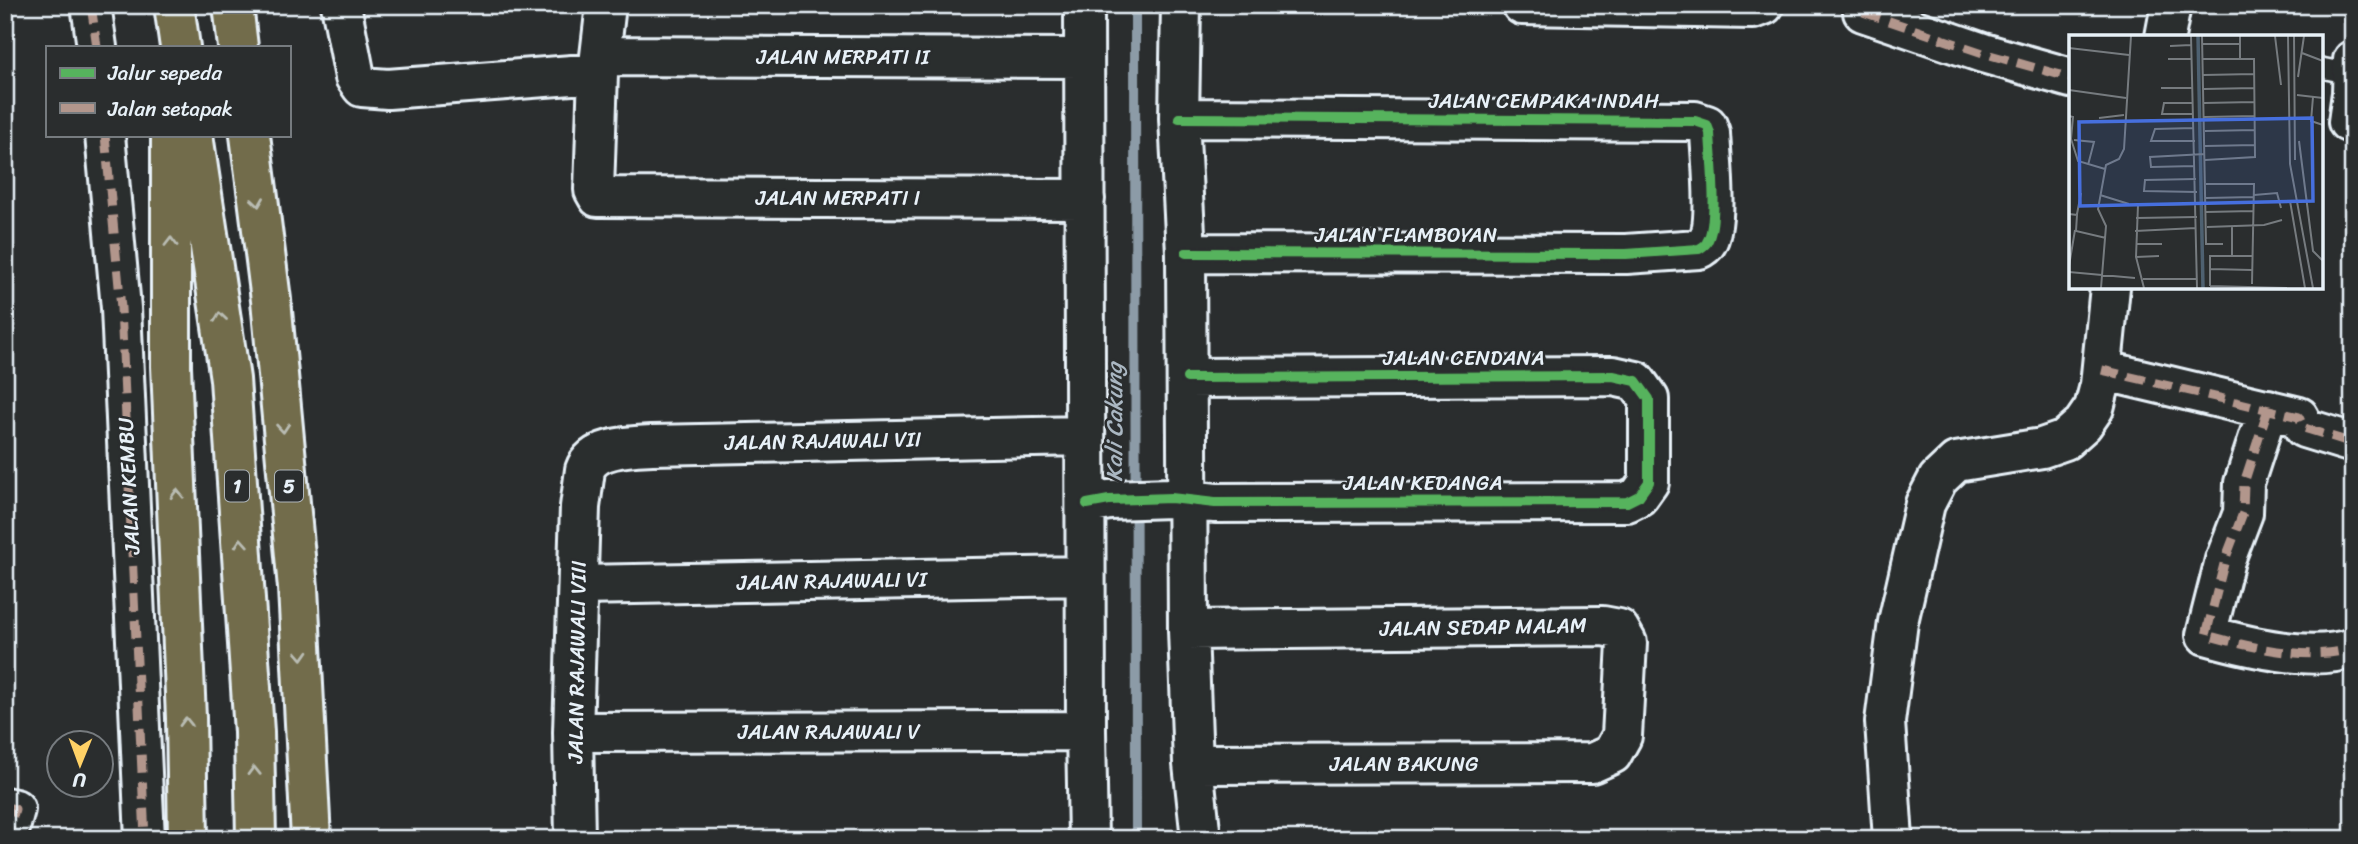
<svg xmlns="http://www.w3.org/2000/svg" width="2358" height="844" font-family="Sriracha,sans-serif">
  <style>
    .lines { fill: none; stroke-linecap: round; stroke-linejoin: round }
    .stream { stroke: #8c9ba7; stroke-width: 10 }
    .lane-casing { stroke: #e8f1f8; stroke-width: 24 }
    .street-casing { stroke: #e8f1f8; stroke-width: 44 }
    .highway-casing { stroke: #e8f1f8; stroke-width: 44 }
    .lane { stroke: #2a2d2e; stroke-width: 19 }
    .street { stroke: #2a2d2e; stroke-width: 38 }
    .highway { stroke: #726c4b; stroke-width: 38 }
    .quiet { stroke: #b2968c; stroke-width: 9; stroke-dasharray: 18 9; stroke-linecap: butt }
    .cycleway-casing { stroke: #2a2d2e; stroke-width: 15 }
    .cycleway { stroke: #56b35d; stroke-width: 10 }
    .oneway { stroke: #b9bcb3 }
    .labels { text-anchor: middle; stroke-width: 5; stroke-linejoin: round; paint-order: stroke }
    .shield { fill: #2a2d2e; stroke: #afb6bb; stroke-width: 2 }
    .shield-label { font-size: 19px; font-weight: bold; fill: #e8f1f8 }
    .street-label { font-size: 21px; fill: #e8f1f8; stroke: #2a2d2e }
    .water-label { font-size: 23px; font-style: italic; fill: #aab7c2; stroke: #2a2d2e }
    .inset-river { fill: none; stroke: #4e6171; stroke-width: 3.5 }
    .inset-road { fill: none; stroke: #767b7f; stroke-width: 2 }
    .view { fill: #466fde; fill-opacity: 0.15; stroke: #466fde; stroke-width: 3.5 }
    .inset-edge { fill: none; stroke: #e8f1f8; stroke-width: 3.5 }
  </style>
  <rect width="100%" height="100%" fill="#2a2d2e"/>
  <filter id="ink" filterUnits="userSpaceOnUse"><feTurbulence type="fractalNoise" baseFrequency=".0143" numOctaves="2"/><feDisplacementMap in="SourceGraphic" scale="14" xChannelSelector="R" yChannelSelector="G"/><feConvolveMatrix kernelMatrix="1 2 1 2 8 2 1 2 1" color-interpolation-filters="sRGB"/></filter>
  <g filter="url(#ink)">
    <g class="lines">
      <path class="stream" d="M1135 5 1136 839"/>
      <g class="lane-casing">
        <path id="lane" d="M2321 68 2351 74"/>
      </g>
      <g class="street-casing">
        <path id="street" d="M91 5 97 47
          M341 5 355 77 362 87 388 89 598 73
          M606 5 598 73 594 190 598 197 1085 199
          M1084 5 1086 731 1088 839
          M1181 5 1179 118 1186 253 1188 630 1193 764 1201 839
          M1522 5 1753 9 1764 5
          M1863 12 1983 53 2071 78
          M2165 37 2171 5
          M602 56 1084 58
          M1179 118 1695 121 1707 125 1710 133C1711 157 1719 223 1707 242 1706 245 1702 247 1699 249L1626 254 1186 253
          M2348 122 2352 93 2353 60
          M105 135 121 308 145 839
          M2102 370 2299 417 2304 428 2353 443
          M2268 409 2244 483 2243 513 2225 560 2206 635C2249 647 2311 662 2353 648
          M1087 504 1109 500 1171 498 1215 503 1627 502 1639 496 1649 482V399L1636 381 1613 376 1187 378
          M579 585 1085 576
          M1188 630 1603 626 1619 629 1627 643 1622 736 1612 754 1592 763 1193 764
          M573 732 1086 731
          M5 807 15 809 7 839
          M575 839 573 732 580 507 585 470C593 446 632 446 652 445L1085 436
          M1893 839 1885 722 1898 622 1925 504 1938 479 1956 462 2042 448 2065 440 2083 424 2094 408 2100 385 2110 287"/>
      </g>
      <g class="highway-casing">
        <path id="highway" d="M174 5 180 47
          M233 5 238 47
          M171 135V366L186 718 188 839
          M193 135 230 379 254 732 256 839
          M250 135 271 300 298 588 311 839"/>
      </g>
      <use href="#lane" class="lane"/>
      <use href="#street" class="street"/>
      <use href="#highway" class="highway"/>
      <path class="quiet" d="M91 5 97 47
        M1863 12 1983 53 2071 78
        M2348 122 2352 93 2353 60
        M105 135 121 308 145 839
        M2102 370 2299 417 2304 428 2353 443
        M2268 409 2244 483 2243 513 2225 560 2206 635C2249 647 2311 662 2353 648
        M5 807 15 809 7 839"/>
      <g class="cycleway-casing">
        <path id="cycleway" d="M1179 118 1695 121 1707 125 1710 133C1711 157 1719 223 1707 242 1706 245 1702 247 1699 249L1626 254 1186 253
          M1087 504 1109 500 1171 498 1215 503 1627 502 1639 496 1649 482V399L1636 381 1613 376 1187 378"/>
      </g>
      <use href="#cycleway" class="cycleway"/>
    </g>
    <defs><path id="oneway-chevron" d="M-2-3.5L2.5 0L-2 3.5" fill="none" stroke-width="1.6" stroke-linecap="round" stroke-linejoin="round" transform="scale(1.75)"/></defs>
    <g class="oneway">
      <use href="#oneway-chevron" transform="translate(258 202) rotate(82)"/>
      <use href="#oneway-chevron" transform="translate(171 242) rotate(-90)"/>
      <use href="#oneway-chevron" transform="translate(220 317) rotate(-98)"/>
      <use href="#oneway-chevron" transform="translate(283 428) rotate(85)"/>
      <use href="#oneway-chevron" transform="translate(177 494) rotate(-92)"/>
      <use href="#oneway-chevron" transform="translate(241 543) rotate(-94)"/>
      <use href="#oneway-chevron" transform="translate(302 655) rotate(87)"/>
      <use href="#oneway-chevron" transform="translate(186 722) rotate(-91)"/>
      <use href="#oneway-chevron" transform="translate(254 771) rotate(-91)"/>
    </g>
  </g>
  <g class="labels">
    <g class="shield">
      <rect x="225" y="470.5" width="24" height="31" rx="5"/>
      <rect x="275" y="470.5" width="28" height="31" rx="5"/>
    </g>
    <g class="shield-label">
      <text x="237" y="493">1</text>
      <text x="289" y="493">5</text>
    </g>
    <g class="street-label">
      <text x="843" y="64">JALAN MERPATI II</text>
      <text x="1544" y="108">JALAN CEMPAKA INDAH</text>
      <text x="838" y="205">JALAN MERPATI I</text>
      <text x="1406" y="242">JALAN FLAMBOYAN</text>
      <text x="1464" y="365">JALAN CENDANA</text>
      <text transform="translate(823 441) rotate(-1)" y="7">JALAN RAJAWALI VII</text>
      <text x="1423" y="490">JALAN KEDANGA</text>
      <text transform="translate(129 486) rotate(-93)" y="7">JALAN KEMBU</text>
      <text transform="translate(832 581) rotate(-1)" y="7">JALAN RAJAWALI VI</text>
      <text transform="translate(1483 627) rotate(-1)" y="7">JALAN SEDAP MALAM</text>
      <text transform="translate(577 662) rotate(-89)" y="7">JALAN RAJAWALI VIII</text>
      <text x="829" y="739">JALAN RAJAWALI V</text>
      <text x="1404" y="771">JALAN BAKUNG</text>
    </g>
    <g class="water-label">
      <text transform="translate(1114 422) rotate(-90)" y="8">Kali Cakung</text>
    </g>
  </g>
  <g transform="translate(2069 35)">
    <rect width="254" height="254" fill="#2a2d2e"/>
    <path class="inset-river" d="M129 1 134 253"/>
    <path class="inset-road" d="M122 1 128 253M133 1 137 209H154M206 1 212 50M219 1 221 129 244 253M225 1 226 125M133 9H171M101 11 122 10M0 13 60 20M233 18 254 26M99 24H123M133 24H185L186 122 136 125M171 24V1M134 40 185 39M229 42 235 1M92 53H123M135 54 185 53M0 55 57 63M228 60 254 63M244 62 242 86 254 90M123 68H95L93 79H123M135 68 185 67M0 81 4 82 2 104 9 126 36 134M135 82 186 81M30 83 55 80M125 93 86 94 82 106H126M136 96 186 95M5 105 25 107 19 130M230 106 244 216 254 226M136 111 186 110M126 131 82 132 81 122 136 119M127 144 76 145 75 156 128 157M137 149H185L183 249M31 160 60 169M185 160 208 158 212 173M137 163 185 162M221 166 236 253M137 177 184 176M0 179 8 180 7 196 37 203M8 179 12 158M67 183 128 182M138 192 195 190 213 185M163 192V221M66 196 127 193M67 209H93M67 222 90 221M0 231 6 195M141 234 183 235M0 237 66 243M74 244H127M141 251 218 253M141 251V221H183M32 253 37 191 29 174 37 130 50 124 55 114 62 1M75 253 67 222 69 170 128 169"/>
    <path class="view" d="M243 83 244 166 11 171 10 87Z"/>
    <rect width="254" height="254" class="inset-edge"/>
  </g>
  <rect width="2358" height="844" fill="none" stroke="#2a2d2e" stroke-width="28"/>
  <rect x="14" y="14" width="2330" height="816" fill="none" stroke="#e8f1f8" stroke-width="2.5" filter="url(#ink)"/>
  <rect x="46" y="46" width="245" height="91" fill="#2a2d2e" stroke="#767b7f" stroke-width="2"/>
  <rect x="60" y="68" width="35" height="10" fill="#56b35d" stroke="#767b7f" stroke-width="2"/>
  <text x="108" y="80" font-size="21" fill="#e8f1f8">Jalur sepeda</text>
  <rect x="60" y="103" width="35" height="10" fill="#b2968c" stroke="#767b7f" stroke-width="2"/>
  <text x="108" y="116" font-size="21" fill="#e8f1f8">Jalan setapak</text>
  <g transform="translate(80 764) rotate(181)"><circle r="33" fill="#2a2d2e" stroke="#767b7f" stroke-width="2"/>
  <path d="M0-5L12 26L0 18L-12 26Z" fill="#ffd166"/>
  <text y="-10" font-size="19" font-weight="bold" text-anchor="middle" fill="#e8f1f8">U</text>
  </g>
</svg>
